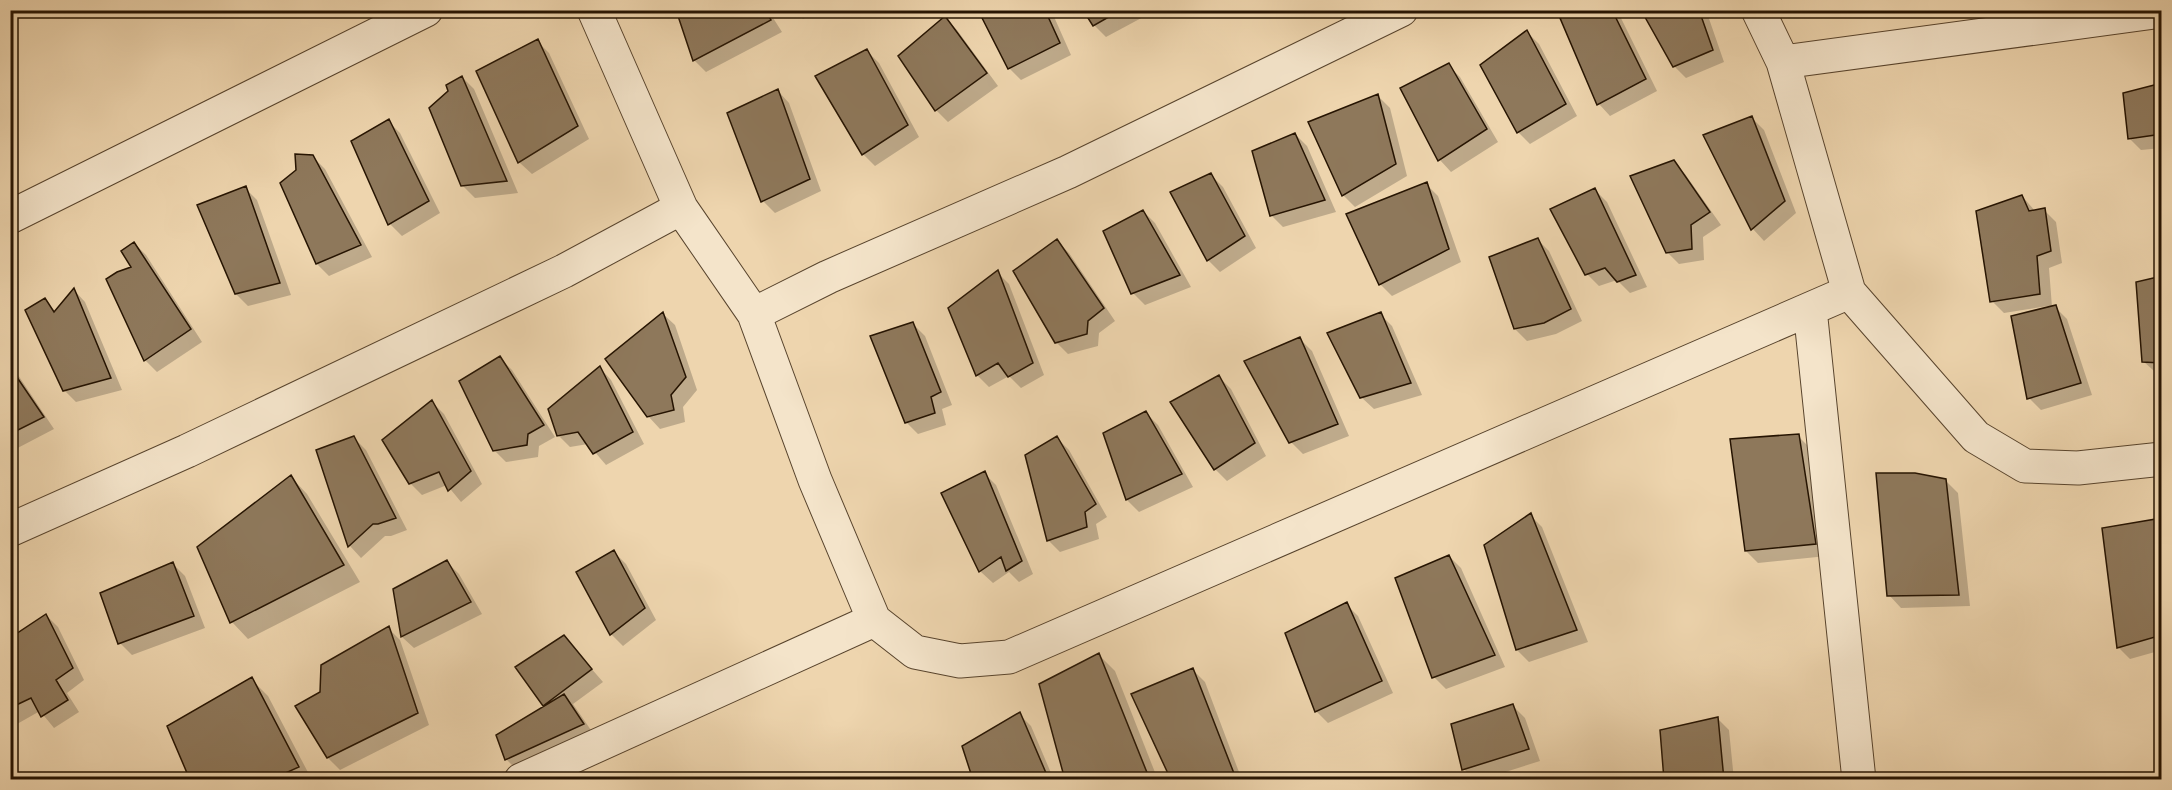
<svg xmlns="http://www.w3.org/2000/svg" width="2172" height="790" font-family="'IM FELL English',serif">
  <style>
    .shadow { fill: #0003 }
    .building { fill: #8e785b; stroke: #261402; stroke-width: 1.5 }
    .lines { fill: none; stroke-linecap: round; stroke-linejoin: round }
    .minor-casing { stroke: #58442d; stroke-width: 35 }
    .minor { stroke: #f4e4ca; stroke-width: 33 }
  </style>
  <rect width="100%" height="100%" fill="#eed5ae"/>
  <filter id="stains"><feTurbulence type="fractalNoise" baseFrequency=".00333" numOctaves="4"/><feColorMatrix values="0 0 0 0 .2 0 0 0 0 .09 0 0 0 0 .02 0 0 0 .5 -.17"/></filter>
  <radialGradient id="worn" r=".72"><stop offset=".6" stop-color="#630" stop-opacity="0"/><stop offset="1" stop-color="#630" stop-opacity=".3"/></radialGradient>
  <path class="shadow" d="M677 10H768L782 32 706 72 694 60Z
    M795 10H816L803 19Z
    M980 10H1051L1071 55 1021 80 1009 68Z
    M1085 10H1144L1147 15 1106 37 1094 25Z
    M1580 10H1617L1657 91 1610 116 1599 104 1562 19Z
    M1643 10H1706L1724 62 1686 78 1674 66Z
    M945 18 957 30 998 86 948 122 936 110Z
    M1527 32 1539 44 1577 116 1530 144 1518 132Z
    M537 41 549 53 589 139 532 174 520 163 478 72Z
    M867 51 879 63 919 137 875 166 863 154Z
    M1448 65 1460 77 1498 142 1451 172 1440 160 1402 88Z
    M462 77 474 89 518 193 475 198 463 186 450 91Z
    M2162 85V148L2141 150 2129 138Z
    M778 91 789 103 821 191 775 213 763 201 729 114Z
    M1378 96 1390 108 1407 176 1355 207 1343 195 1310 123Z
    M1752 118 1764 130 1796 213 1764 241 1753 229 1706 136Z
    M388 121 400 133 440 213 402 236 390 224 353 142Z
    M1295 134 1307 146 1336 212 1283 227 1271 215Z
    M312 156 325 169 372 257 329 276 317 264Z
    M1673 162 1685 174 1721 225 1703 237 1704 260 1679 264 1667 252Z
    M1211 175 1223 187 1256 248 1220 272 1208 260Z
    M1426 184 1438 196 1461 262 1392 296 1380 284Z
    M245 188 257 200 291 295 248 306 236 294Z
    M1595 190 1607 202 1647 287 1630 293 1617 280 1599 286 1587 274Z
    M2022 196 2035 211 2044 210 2056 222 2062 263 2049 268 2052 307H2055L2067 319 2092 395 2041 410 2029 398 2048 306 2004 313 1992 301Z
    M1143 211 1155 223 1191 287 1145 305 1133 293Z
    M1537 239 1549 251 1582 321 1556 334 1527 341 1515 329Z
    M1057 241 1069 253 1115 321 1099 333 1098 346 1068 354 1056 342Z
    M134 243 146 255 202 342 157 372 145 360 108 280 133 268Z
    M997 272 1009 284 1044 375 1021 388 1009 376 989 387 977 375Z
    M2162 278V378L2144 362Z
    M74 290 85 302 122 390 76 402 64 390 44 300 56 312Z
    M663 314 675 325 697 390 683 407 685 422 660 429 648 416Z
    M1380 314 1392 326 1422 395 1374 409 1361 397Z
    M913 324 925 336 952 405 942 409 946 425 918 434 906 422Z
    M1300 339 1312 351 1349 436 1303 454 1291 442Z
    M500 358 512 370 555 437 539 446 538 457 506 462 494 450Z
    M10 363 54 429 10 452Z
    M600 368 611 380 644 444 606 465 588 444 570 447 558 435Z
    M1219 377 1231 389 1266 456 1227 481 1215 469Z
    M432 402 444 414 482 484 461 502 447 485 422 495 410 483Z
    M1146 413 1158 425 1193 487 1139 512 1127 500 1105 434Z
    M1798 436 1810 448 1827 556 1758 563 1746 551Z
    M354 438 366 450 407 530 391 536H385L361 558 350 546 318 451Z
    M1057 438 1069 450 1107 517 1096 524 1099 539 1060 552 1048 540Z
    M984 473 996 485 1033 574 1019 582 1009 572 993 583 981 572 943 494Z
    M291 477 307 494 360 582 248 639 232 622 199 548Z
    M1946 481 1958 493 1970 606 1901 608 1889 595Z
    M1530 515 1542 527 1588 642 1529 662 1517 650Z
    M2162 520V650L2130 659 2118 647Z
    M614 552 626 564 656 620 623 646 611 634Z
    M1449 556 1461 568 1505 667 1446 689 1434 677Z
    M447 562 459 574 482 614 414 648 402 637 394 590Z
    M173 564 185 576 205 628 132 655 120 643Z
    M1346 604 1358 616 1393 693 1328 723 1316 711Z
    M46 615 58 627 84 680 67 693 79 712 54 728 40 711 10 728V639Z
    M388 628 400 640 429 725 340 770 328 758 321 693Z
    M564 637 603 682 573 704 595 736 518 771 506 759 546 707 544 705Z
    M1099 655 1115 671 1158 780H1066Z
    M1193 670 1205 682 1242 780H1173Z
    M251 679 268 696 312 780H191Z
    M1513 706 1525 718 1540 761 1480 780H1474L1464 769Z
    M1019 714 1031 726 1054 780H974Z
    M1717 718 1729 730 1734 780H1666Z
    M1282 773 1289 780H1269Z"/>
  <path class="building" d="M676 10H765L771 20 693 61Z
    M978 10H1045L1060 43 1008 69Z
    M1083 10H1121L1093 26Z
    M1577 10H1612L1646 79 1597 105 1560 18Z
    M1641 10H1699L1713 50 1673 67Z
    M945 16 987 73 935 111 898 56Z
    M1527 30 1566 104 1517 133 1480 65Z
    M538 39 578 126 518 163 476 71Z
    M867 49 908 125 862 155 815 76Z
    M1449 63 1487 129 1438 161 1400 88Z
    M462 76 507 181 461 186 429 108 448 91 446 85Z
    M2162 83V134L2128 139 2123 93Z
    M778 89 810 179 761 202 727 113Z
    M1378 94 1396 164 1342 196 1308 122Z
    M1752 116 1785 201 1751 230 1703 135Z
    M389 119 429 201 388 225 351 141Z
    M1295 133 1325 200 1270 216 1252 151Z
    M295 154 313 155 361 245 316 264 280 183 296 170Z
    M1674 160 1710 212 1691 225 1692 249 1666 253 1630 176Z
    M1211 173 1245 236 1207 261 1170 192Z
    M1427 182 1449 249 1379 285 1346 214Z
    M246 186 280 283 235 294 197 205Z
    M1595 188 1636 275 1617 282 1605 268 1585 275 1550 209Z
    M2022 195 2029 211 2045 208 2051 251 2037 256 2040 294 1990 302 1976 211Z
    M1143 210 1180 275 1131 294 1103 231Z
    M1538 238 1571 309 1544 323 1514 329 1489 257Z
    M1057 239 1104 308 1088 321 1087 334 1055 343 1013 271Z
    M134 242 191 329 144 361 106 279 117 272 131 267 121 251Z
    M998 270 1033 363 1008 377 998 363 976 376 948 308Z
    M2162 276V363L2142 362 2136 282Z
    M74 288 111 378 63 391 25 310 45 298 54 312Z
    M2056 305 2081 383 2027 399 2011 316Z
    M663 312 686 377 671 395 674 410 647 417 605 359Z
    M1381 312 1411 383 1360 398 1327 333Z
    M913 322 941 392 931 397 935 413 905 423 870 336Z
    M1300 337 1338 424 1289 443 1244 361Z
    M500 356 544 425 528 434 527 445 493 451 459 381Z
    M600 366 633 432 593 454 578 432 557 436 548 409Z
    M10 367 44 417 10 434Z
    M1219 375 1255 443 1214 470 1170 402Z
    M432 400 471 471 448 491 439 472 409 484 382 440Z
    M1146 411 1182 474 1126 500 1103 433Z
    M1799 434 1816 544 1745 551 1730 439Z
    M354 436 396 518 378 524H373L348 547 316 450Z
    M1057 436 1096 504 1085 512 1087 527 1047 541 1025 455Z
    M985 471 1022 561 1006 571 1001 557 979 572 941 493Z
    M1876 473H1915L1946 479 1959 595 1887 596Z
    M291 475 344 565 230 623 197 547Z
    M1531 513 1577 630 1516 650 1484 545Z
    M2162 518V635L2117 648 2102 528Z
    M614 550 645 608 610 635 576 572Z
    M1449 555 1495 655 1432 678 1395 578Z
    M447 560 471 602 401 637 393 589Z
    M173 562 194 616 118 644 100 593Z
    M1347 602 1382 681 1315 712 1285 633Z
    M46 614 73 668 56 680 68 700 41 717 31 698 10 708V638Z
    M389 626 418 713 327 758 295 706 320 692 321 665Z
    M564 635 592 669 543 706 515 667Z
    M1099 653 1150 780H1065L1039 684Z
    M1193 668 1235 776 1229 780H1171L1131 694Z
    M252 677 299 767 270 780H190L167 726Z
    M564 694 584 724 505 760 496 735Z
    M1513 704 1529 749 1462 770 1451 724Z
    M1020 712 1049 780H973L962 746Z
    M1718 717 1724 780H1664L1660 730Z"/>
  <g class="lines">
    <g class="minor-casing">
      <path id="minor" d="M594 10 681 208 754 314 815 480 874 620 915 652 960 661 1009 657 1849 292 1783 62 1758 10
        M1783 62 2162 11
        M10 217 426 10
        M1849 292 1976 437 2025 466 2078 468 2162 459
        M1810 309 1859 780
        M754 314 828 277 1068 172 1401 10
        M10 530 187 451 564 271 681 208
        M521 780 874 620"/>
    </g>
    <use href="#minor" class="minor"/>
  </g>
  <rect width="2172" height="790" fill="none" stroke="#eed5ae" stroke-width="36"/>
  <rect x="12" y="12" width="2148" height="766" fill="none" stroke="#261402" stroke-width="3"/>
  <rect x="18" y="18" width="2136" height="754" fill="none" stroke="#261402" stroke-width="1.5"/>
  <rect width="100%" height="100%" filter="url(#stains)"/>
  <rect width="100%" height="100%" fill="url(#worn)"/>
</svg>
